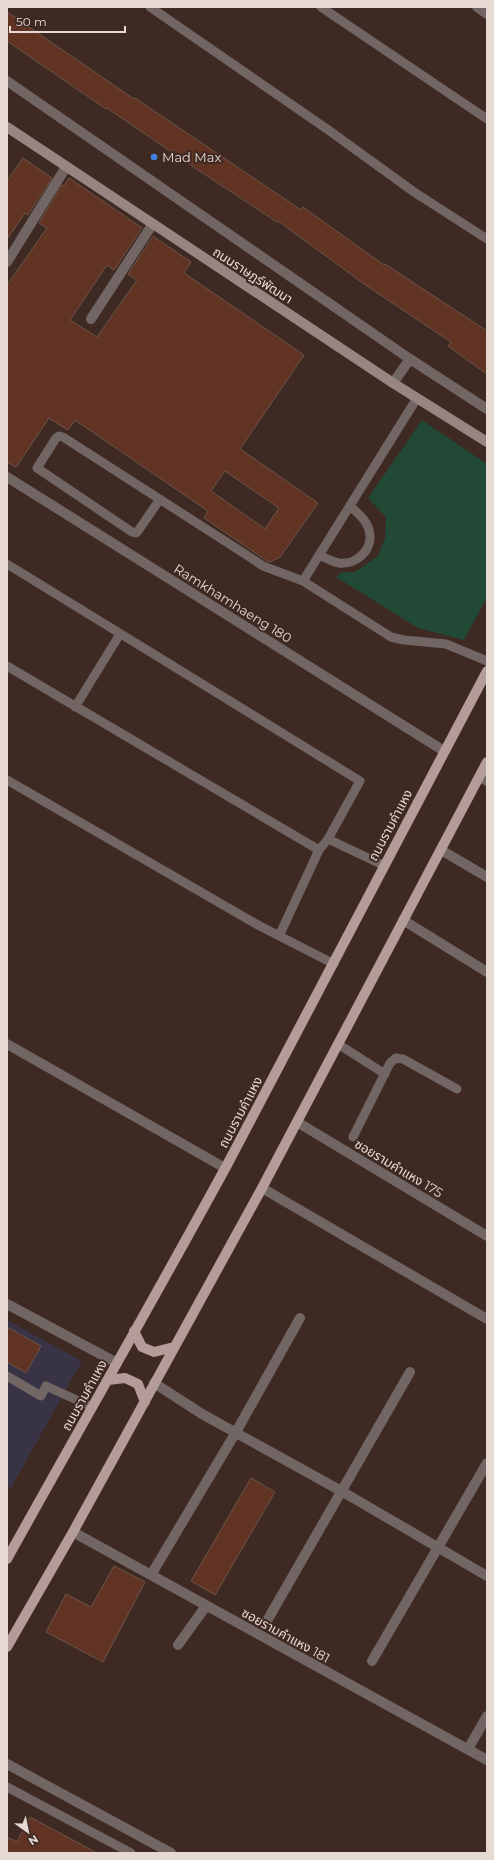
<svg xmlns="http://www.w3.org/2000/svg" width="494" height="1860" font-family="Montserrat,'Noto Sans Thai',sans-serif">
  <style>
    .commercial { fill: #383445 }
    .green { fill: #224936 }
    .building { fill: #603322; stroke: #6c554c; fill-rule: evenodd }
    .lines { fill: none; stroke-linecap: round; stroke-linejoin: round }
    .lane { stroke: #726665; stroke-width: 9 }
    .street { stroke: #726665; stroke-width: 10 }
    .secondary { stroke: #988582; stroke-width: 10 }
    .primary { stroke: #b49c99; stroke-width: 10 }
    .shop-dot { fill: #3f7fe0; stroke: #3e2a22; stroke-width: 1.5 }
    .labels { text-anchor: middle; stroke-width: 4; stroke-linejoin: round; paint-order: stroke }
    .poi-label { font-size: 13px; fill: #e6d8d3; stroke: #3e2a22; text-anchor: start }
    .street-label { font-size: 13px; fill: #e6d8d3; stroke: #3e2a22 }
  </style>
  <rect width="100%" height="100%" fill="#3e2a22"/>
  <path class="commercial" d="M7 1320 82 1361 11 1488 7 1486Z"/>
  <path class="green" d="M422 420 487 464V597L464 640 418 628 336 577 341 572H355L378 556 385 538 386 517 368 498Z"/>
  <path class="building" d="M7 12 134 99 135 98 301 210 303 207 384 265 385 264 487 331V374L448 346 451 342 367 286 278 221 277 222 192 166 107 108 106 109 7 41Z
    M23 158 52 178 28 215 25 213 7 239V181Z
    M69 178 142 228 114 270 107 265 70 320 97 337 137 280 128 274 153 236 191 262 184 273 304 355 240 449 318 503 280 557 270 562 267 561 204 518 208 511 75 420 68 430 49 418 16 467 7 462V285L47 228 39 223 62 185 64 186ZM225 471 279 508 265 529 211 491Z
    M7 1327 41 1346 26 1373 7 1362Z
    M251 1478 275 1492 215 1595 191 1581Z
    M114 1566 145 1582 103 1662 46 1632 66 1594 91 1607Z
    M30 1817 97 1853H7V1837L17 1842Z"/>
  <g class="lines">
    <path class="lane" d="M150 7 327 129 414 192 487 239
      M321 7 487 119
      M160 499 138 531 136 533 132 532 37 468 56 438 59 436 63 437 245 554 263 566 303 581 391 637 404 640 446 644 487 661
      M319 555C325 558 333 562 339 563 359 565 376 546 368 527 365 518 356 512 350 506
      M7 564 360 781 328 839 319 850
      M303 581 417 398
      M7 666 319 850 279 936
      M75 707 120 634
      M7 780 258 925 334 964
      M328 839 383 865
      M338 1044 385 1074
      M353 1137 390 1063 396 1058 403 1059 457 1089
      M7 1376 41 1396 46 1386 92 1407
      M7 1787 131 1853"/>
    <path class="street" d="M477 7 487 14
      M7 81 410 359 487 409
      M7 262 66 167
      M91 319 152 225
      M393 383 410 359
      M7 477 444 751
      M480 777 487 781
      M441 850 487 877
      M403 920 487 972
      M7 1044 225 1168
      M297 1122 487 1236
      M262 1188 487 1319
      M7 1304 117 1363
      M154 1383 202 1414 343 1492 487 1576
      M73 1532 487 1760
      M151 1575 236 1432 300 1318
      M268 1619 410 1372
      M178 1645 206 1606
      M372 1661 487 1463
      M468 1749 487 1716
      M7 1764 171 1853"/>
    <path class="secondary" d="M7 127 393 383 487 442"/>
    <path class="primary" d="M134 1331 142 1347 154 1352 174 1347
      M108 1380 125 1378 138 1384 145 1402
      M7 1559C80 1428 155 1297 227 1165 315 1001 399 835 487 671
      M7 1647 73 1532 262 1188 487 762"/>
  </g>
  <circle class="shop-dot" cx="154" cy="157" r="4"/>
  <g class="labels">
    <g class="poi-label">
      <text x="162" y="162">Mad Max</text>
    </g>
    <g class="street-label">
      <text transform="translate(253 275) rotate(33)" y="5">ถนนราษฏร์พัฒนา</text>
      <text transform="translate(233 603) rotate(32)" y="5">Ramkhamhaeng 180</text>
      <text transform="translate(390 825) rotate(-62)" y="5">ถนนรามคำแหง</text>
      <text transform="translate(240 1112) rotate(-62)" y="5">ถนนรามคำแหง</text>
      <text transform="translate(399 1168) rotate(31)" y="5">ซอยรามคำแหง 175</text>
      <text transform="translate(84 1395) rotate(-61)" y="5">ถนนรามคำแหง</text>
      <text transform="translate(286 1635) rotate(29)" y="5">ซอยรามคำแหง 181</text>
    </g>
  </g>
  <rect width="494" height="1860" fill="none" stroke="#e6d8d3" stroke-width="16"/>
  <g transform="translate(28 1832) rotate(147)" stroke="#3e2a22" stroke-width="3" paint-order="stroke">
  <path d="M0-3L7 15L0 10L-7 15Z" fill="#e6d8d3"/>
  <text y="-6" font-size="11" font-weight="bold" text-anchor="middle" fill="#e6d8d3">N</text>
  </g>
  <path d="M10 26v6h115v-6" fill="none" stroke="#e6d8d3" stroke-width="2"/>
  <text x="16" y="26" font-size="12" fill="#e6d8d3" stroke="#3e2a22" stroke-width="3" paint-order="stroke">50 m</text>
</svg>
